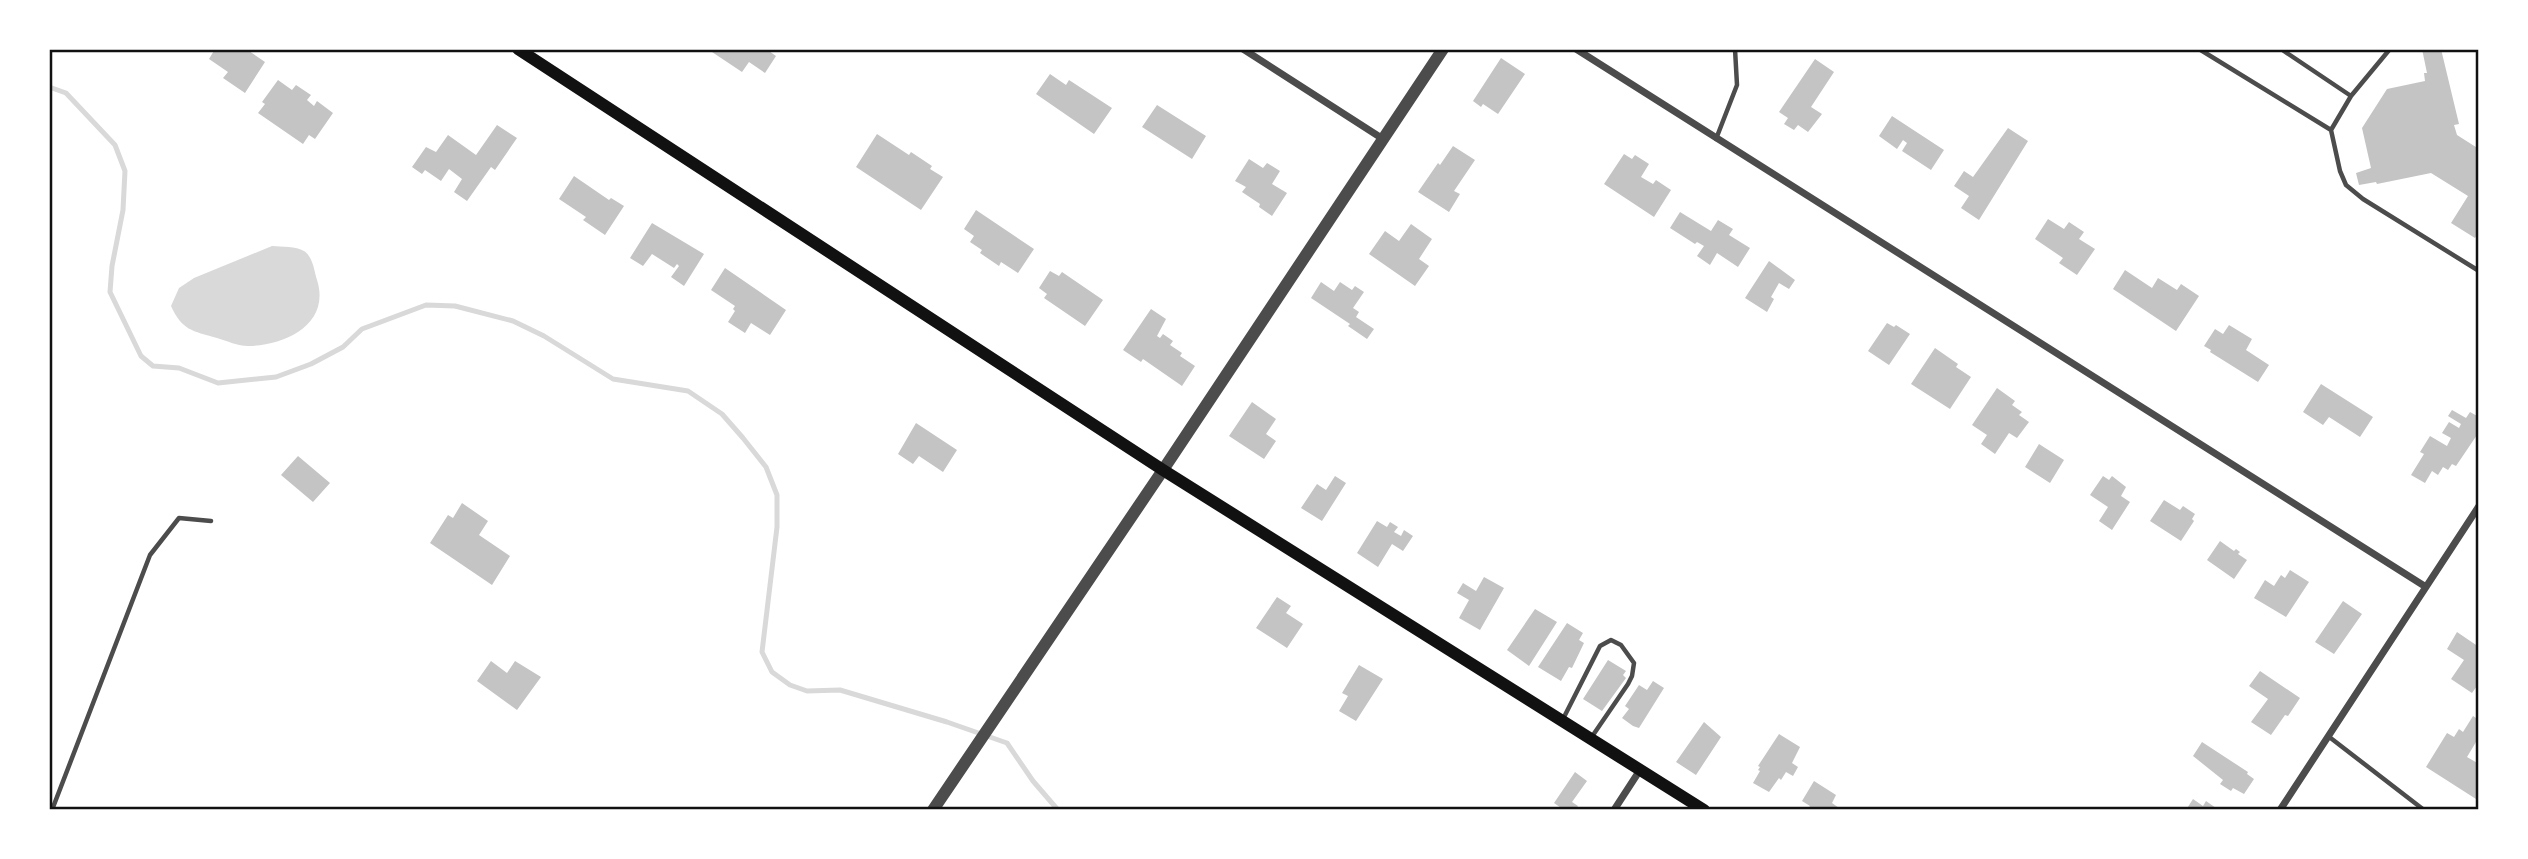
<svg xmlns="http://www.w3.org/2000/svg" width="2528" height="859" font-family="Quicksand,sans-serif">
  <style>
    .water { fill: #d9d9d9 }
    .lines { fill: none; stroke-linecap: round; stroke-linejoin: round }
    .stream { stroke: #d9d9d9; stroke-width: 5 }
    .building { fill: #c4c4c4 }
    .service { stroke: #4c4c4c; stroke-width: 4.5 }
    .minor { stroke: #4c4c4c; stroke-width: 7 }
    .tertiary { stroke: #4c4c4c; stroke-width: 12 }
    .secondary { stroke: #111; stroke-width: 12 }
    .neatline { fill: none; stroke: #111; stroke-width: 2.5 }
  </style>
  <rect width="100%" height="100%" fill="#fff"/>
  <path class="water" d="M272 246C282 247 296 246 304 251 313 257 314 270 317 280 331 324 285 346 248 346 238 346 227 341 217 338 192 331 182 330 171 306L179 288 194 278Z"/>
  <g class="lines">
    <path class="stream" d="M49 87 66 93 115 145 125 171 123 210 112 266 110 292 141 356 153 366 179 368 218 383 276 377 311 364 343 347 362 329 426 305 455 306 513 321 544 336 613 379 688 391 722 414 743 438 766 467 777 495V527L762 652 772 672 790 685 807 691 840 690 947 722 1007 743 1033 781 1058 810"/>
  </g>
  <path class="building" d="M215 49H246L265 62 245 93 223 78 228 72 209 59Z
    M714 49H766L776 56 765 73 749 62 742 72 712 52Z
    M2422 49H2441L2459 124 2454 125 2457 135 2479 149V231L2475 238 2451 223 2468 196 2431 173 2377 184 2376 182 2359 185 2356 173 2371 168 2362 128 2387 89 2425 81 2424 73H2427Z
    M1501 58 1525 74 1498 114 1483 104 1481 107 1473 101Z
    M1815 59 1834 72 1811 107 1822 114 1808 132 1798 125 1794 130 1784 124 1788 118 1779 112Z
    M1050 74 1066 85 1069 80 1112 108 1094 134 1036 94Z
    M278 80 292 90 296 85 311 95 307 100 314 106 317 101 333 113 315 139 309 135 303 144 258 113 265 104 262 102Z
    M1157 105 1206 136 1192 159 1142 127Z
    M1892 116 1944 150 1931 170 1902 151 1907 143 1903 140 1897 149 1879 136Z
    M497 125 517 138 495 170 491 167 467 201 454 192 462 179 449 169 441 181 425 170 422 174 412 167 426 147 436 152 448 135 476 155Z
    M2008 128 2028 141 1979 220 1961 208 1969 196 1954 186 1964 171 1973 177Z
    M877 134 909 155 911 152 932 166 930 169 943 177 921 210 856 167Z
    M1453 146 1475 160 1454 191 1460 194 1449 212 1418 192 1438 163 1440 165Z
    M1624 154 1632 159 1635 155 1649 164 1641 177 1653 184 1656 180 1671 190 1654 217 1604 184Z
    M1249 159 1263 168 1267 163 1280 171 1272 184 1287 193 1272 216 1259 207 1260 204 1242 192 1246 187 1235 181Z
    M574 176 609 200 611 198 624 206 605 235 583 220 586 217 559 199Z
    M976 210 1034 249 1018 273 1001 262 999 266 980 253 982 250 970 242 974 236 964 229Z
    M1680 212 1711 231 1718 220 1733 229 1729 235 1750 248 1738 267 1717 253 1710 265 1697 256 1704 246 1697 242 1695 244 1670 228Z
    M2048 219 2064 229 2069 222 2084 232 2079 239 2095 249 2077 275 2059 263 2063 258 2035 239Z
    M652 223 704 254 684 286 671 277 679 266 677 264 674 268 652 254 643 266 630 258Z
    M1411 224 1432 239 1419 259 1429 266 1415 286 1369 254 1385 231 1399 241Z
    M1769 261 1795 280 1789 289 1779 283 1771 297 1774 299 1767 312 1745 298Z
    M725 268 786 310 770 335 751 323 745 333 728 322 735 311 733 309 735 306 711 290Z
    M2125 270 2152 288 2158 278 2177 290 2181 284 2199 296 2176 331 2113 289Z
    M1050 271 1059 276 1062 272 1103 300 1085 326 1044 298 1047 294 1039 288Z
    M1321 282 1334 291 1340 282 1352 290 1355 286 1364 292 1353 308 1359 312 1356 317 1374 329 1367 339 1348 326 1350 324 1311 298Z
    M1151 309 1166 319 1157 336 1160 338 1163 334 1173 341 1170 345 1182 353 1180 356 1195 366 1182 386 1143 359 1141 362 1123 350Z
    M1887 323 1894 327 1896 325 1910 334 1889 365 1868 351Z
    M2229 325 2252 339 2246 350 2269 365 2258 382 2210 352 2211 350 2204 346 2215 329 2223 334Z
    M1935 348 1958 364 1956 367 1971 377 1950 409 1911 384Z
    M2321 384 2373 417 2360 437 2329 417 2323 425 2303 412Z
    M1997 388 2015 401 2012 405 2022 412 2019 415 2029 422 2017 438 2009 433 1995 454 1981 444 1987 435 1972 425Z
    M1252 402 1276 419 1266 434 1276 441 1264 459 1229 436Z
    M2452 410 2466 418 2470 412 2479 417V432L2456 466 2452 464 2448 470 2443 467 2438 475 2432 471 2425 483 2411 475 2424 454 2420 452 2430 436 2447 446 2451 438 2442 433 2449 422 2459 428 2461 424 2448 416Z
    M916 423 957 450 943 472 919 456 913 464 898 454Z
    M2039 444 2064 460 2050 483 2025 467Z
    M298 456 330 483 313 502 281 475Z
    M1335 476 1346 483 1322 521 1301 508 1317 484 1326 490Z
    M2103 476 2109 480 2112 476 2126 487 2121 496 2130 502 2112 530 2099 521 2108 507 2090 495Z
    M2164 500 2180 510 2183 506 2195 514 2192 519 2194 521 2181 541 2150 521Z
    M462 503 488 521 479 535 510 556 492 585 430 543 448 515 453 518Z
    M1377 521 1387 527 1390 522 1398 527 1394 532 1401 536 1404 530 1413 536 1403 551 1392 544 1378 567 1357 553Z
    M2220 541 2234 551 2236 549 2240 552 2238 554 2247 560 2234 579 2207 560Z
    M2290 570 2309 582 2286 617 2254 598 2265 580 2274 586 2281 575 2285 578Z
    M1484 577 1504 588 1480 630 1459 618 1469 600 1457 593 1463 583 1476 591Z
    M1277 597 1291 606 1286 613 1303 624 1287 648 1256 628Z
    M2343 601 2362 614 2334 654 2315 642Z
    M1535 609 1557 622 1529 666 1507 650Z
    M1567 623 1583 633 1579 640 1584 643 1572 668 1569 667 1561 681 1538 667Z
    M2457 632 2479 647V683L2472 693 2451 679 2464 660 2447 649Z
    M1608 660 1626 671 1623 675 1626 678 1602 711 1583 699Z
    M491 661 507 673 515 661 541 677 517 710 477 681Z
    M1359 665 1383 679 1356 721 1339 711 1348 696 1342 693Z
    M2260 671 2300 698 2288 716 2285 715 2271 735 2251 722 2268 699 2249 686Z
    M1653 681 1664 688 1639 728 1633 726 1622 718 1629 709 1625 706 1639 685 1647 690Z
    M2473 716 2479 720V745L2476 742 2467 757 2479 764V794L2476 799 2426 767 2447 733 2454 737 2459 729 2463 732Z
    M1704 722 1721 737 1696 775 1676 762Z
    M1779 734 1800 747 1792 763 1798 767 1793 776 1786 772 1781 780 1779 778 1769 792 1753 783 1760 771 1758 770 1760 767 1758 766Z
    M2202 742 2248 772 2247 774 2254 779 2244 794 2233 788 2231 791 2220 784 2223 780 2193 756Z
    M1575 772 1587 781 1572 802 1578 806 1575 810H1564L1554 803Z
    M1814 781 1836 795 1832 803 1842 810H1807L1810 806 1802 801Z
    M2193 799 2203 806 2206 801 2216 808 2215 810H2186Z"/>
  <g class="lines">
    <path class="service" d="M2199 49 2331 130
      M2281 49 2351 96 2390 49
      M2351 96 2331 130 2340 171 2346 185 2363 199 2479 271
      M1716 139 1737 85 1735 49
      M1563 719 1600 646 1611 640 1621 645 1634 663 1632 676 1628 684 1591 738
      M2328 736 2424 810
      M52 810 150 555 179 518 211 521"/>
    <path class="minor" d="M1243 49 1383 139
      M1576 49 2426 587
      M1614 810 1640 770
      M2280 810 2479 506"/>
    <path class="tertiary" d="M933 810 1163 470 1443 49"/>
    <path class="secondary" d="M518 49 1163 470 1704 810"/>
  </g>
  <rect width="2528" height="859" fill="none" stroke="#ffffff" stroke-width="102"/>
  <rect x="51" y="51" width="2426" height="757" class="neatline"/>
</svg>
